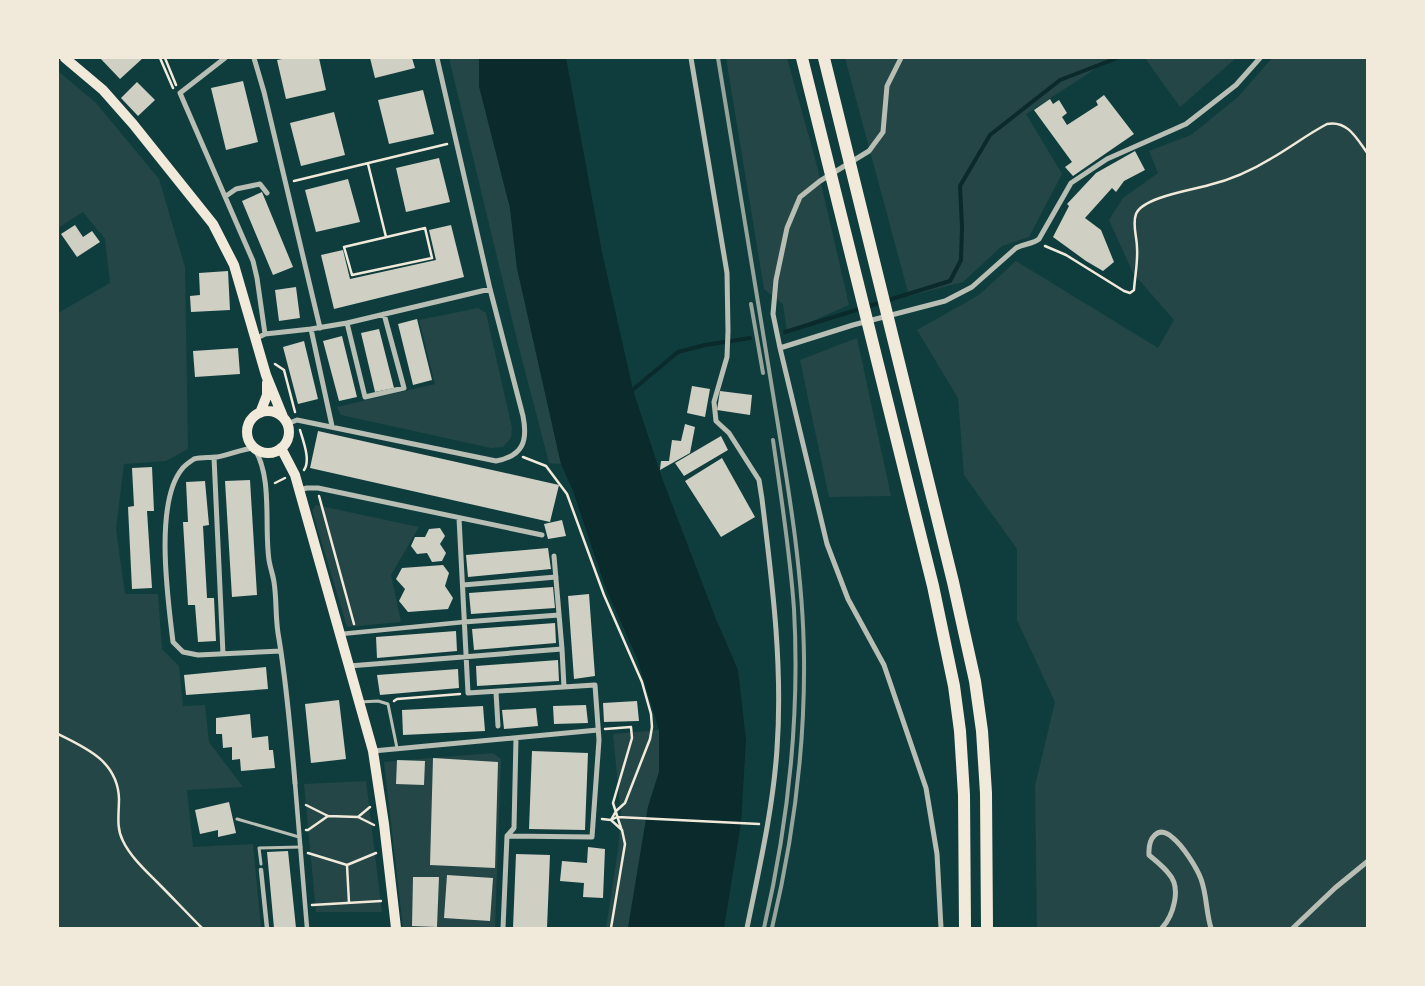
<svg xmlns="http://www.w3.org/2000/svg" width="1425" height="986" font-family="'Exo 2',sans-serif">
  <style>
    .green { fill: #244646 }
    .water { fill: #0a2a2b }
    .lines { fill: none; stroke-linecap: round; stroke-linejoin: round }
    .stream { stroke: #0a2a2b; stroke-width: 4 }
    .building { fill: #cfcfc3 }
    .path { stroke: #f1e9da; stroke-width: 2.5 }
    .service { stroke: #b8beb3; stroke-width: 3 }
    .pedestrian { stroke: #b8beb3; stroke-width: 4.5 }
    .minor { stroke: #b8beb3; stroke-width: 5 }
    .secondary { stroke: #f1e9da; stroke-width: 10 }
    .motorway { stroke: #f1e9da; stroke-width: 12 }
    .rail { stroke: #97a49c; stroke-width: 4 }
  </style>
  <rect width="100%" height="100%" fill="#0f3d3e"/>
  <path class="green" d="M449 58H479V86L510 208 517 268 561 464 549 463 518 344Z
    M726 58H787L817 166 849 305 787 332 783 304 764 289Z
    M845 58H1112L1026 114 1062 174 1029 237 1002 246 963 282 909 296Z
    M1145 58H1236L1180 107Z
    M1272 58H1367V928H1037L1035 786 1055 702 1017 620V549L964 475 958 398 917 330 979 295 1016 261 1158 348 1174 320 1133 273 1109 220 1123 198 1158 173 1149 151 1191 135 1238 97Z
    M58 71 96 103 159 179 185 267 188 449 166 461 124 464 116 529 125 594H158L162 649 179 666 183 706 205 705 209 742 243 787 187 790 193 847 253 844 261 928H58V313L110 283 105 239 83 212 58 228Z
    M478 308 486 313 512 428 511 438 503 447 491 448 341 415 337 407 435 384 419 320Z
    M857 338 891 496 829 497 800 360Z
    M316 505 419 527 391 575 401 622 347 627 312 510Z
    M659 730V772L648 807 628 928H606L618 850 621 815 613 734Z
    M493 753 501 759 495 928H403L384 762Z
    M366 781 382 912H316L304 784Z"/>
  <path class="water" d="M479 58H566L602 252 633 390 662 478 716 619 738 670 746 740 741 823 724 928H628L648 807 659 772V730L637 658 606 589 573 491 561 464 517 268 510 208 479 86Z"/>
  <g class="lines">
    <path class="stream" d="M785 332 950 281 961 260 962 227 960 186 990 135 1060 80 1117 58
      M630 392 678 352 705 345 750 338"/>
  </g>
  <path class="building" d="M100 58H143L120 79Z
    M287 58H319L326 90 286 99 277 60Z
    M370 58H412L415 68 375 78Z
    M243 81 258 142 226 150 211 88Z
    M137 82 155 100 138 116 121 98Z
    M423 90 434 134 389 144 378 100Z
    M1104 95 1134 134 1073 176 1065 167 1072 162 1034 110 1050 99 1053 104 1059 100 1067 113 1062 117 1067 125 1098 105 1096 101Z
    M334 112 345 155 301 166 290 123Z
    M1135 151 1145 170 1124 181 1116 192 1112 188 1085 218 1101 230 1114 262 1103 271 1086 261 1053 237 1069 206 1067 204 1096 173Z
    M439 158 450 202 406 212 396 168Z
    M348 179 360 222 316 232 305 190Z
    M262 192 293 267 273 275 242 201Z
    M75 225 83 237 92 231 100 242 77 257 61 234Z
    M451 225 464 277 334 309 321 255 343 250 350 279 436 260 429 230Z
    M228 271 230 310 191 312 190 296 200 295 199 273Z
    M296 287 300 318 279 321 275 290Z
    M417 319 432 380 413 385 398 324Z
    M379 329 394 388 375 392 361 333Z
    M342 336 357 397 339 401 323 341Z
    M304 341 318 399 298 404 283 347Z
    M238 348 240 374 195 377 193 351Z
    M692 386 710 389 705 417 687 413Z
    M720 391 752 395 750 415 717 410Z
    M685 424 695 427 690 453 660 470 661 461H669L672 440 681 441Z
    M318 431 559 485 550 522 310 468Z
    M721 436 728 450 684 476 675 463Z
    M722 458 755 517 721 537 685 481Z
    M152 467 154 511H147L152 588 132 589 128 507 134 506 132 468Z
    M250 480 257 595 232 597 225 481Z
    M205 481 209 525 203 526 207 598H214L216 641 198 642 195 605H188L183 522H188L186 482Z
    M562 520 566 536 548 539 544 524Z
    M440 528 445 536 440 544 446 553 442 561 432 562 427 553 417 554 411 546 415 537H425L429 529Z
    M548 548 551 569 468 577 466 555Z
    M443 565 449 573 445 586 453 598 448 609 408 612 399 601 405 589 396 579 402 568Z
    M553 587 555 608 471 614 469 593Z
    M589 594 595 676 574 679 568 596Z
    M555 623 556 643 474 650 472 629Z
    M456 631 457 651 377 658 376 637Z
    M558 660 559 681 477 686 476 666Z
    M266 667 268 689 186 695 184 675Z
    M458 669 459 688 380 695 377 675Z
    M339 700 346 759 311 763 305 704Z
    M637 701 639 721 604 722 603 703Z
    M586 705 588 723 554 724 553 706Z
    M483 706 485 731 403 735 402 710Z
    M536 708 538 726 504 729 502 710Z
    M250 714 252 738 268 736 269 750H273L275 768 241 771 240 759 232 760V747L223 748 222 734H216V718Z
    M532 751 588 753 585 830 529 829Z
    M433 758 498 762 495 868 430 865Z
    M397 760 425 761 424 785 396 784Z
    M229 802 236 833 218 837V830L200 834 195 810Z
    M588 847 605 849 603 898 583 897 584 883 560 881 562 861 587 863Z
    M288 851 296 928H274L267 852Z
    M516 854 550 855 547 928H513Z
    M447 875 493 878 490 921 444 918Z
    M413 877H439L437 927 412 926Z"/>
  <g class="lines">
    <path class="path" d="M160 58 173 88
      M165 58 176 85
      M368 164 386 237
      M294 181 447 144
      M425 228 432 258 352 275 344 247Z
      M1045 246 1066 255 1124 291 1130 293 1134 290C1135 275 1138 262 1137 248 1137 236 1132 225 1136 214 1143 197 1193 190 1209 185 1230 180 1254 169 1272 158 1291 147 1308 134 1327 124 1348 120 1357 139 1368 154
      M275 364 284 370 295 412
      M300 430C303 441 311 460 304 470
      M523 457 546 466 567 494 604 595 642 682 651 714 652 727 650 739 625 803 616 811 611 820 622 830 625 844 611 928
      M275 483 285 478
      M319 496 354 624
      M394 701 397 699 460 694
      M605 729 631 727 632 738 613 803 621 828
      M58 734C87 748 118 762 119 799 119 814 116 828 123 841 130 856 145 870 157 882 172 897 187 913 202 928
      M306 805 328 816 358 817 374 825
      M358 817 370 807
      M602 819 611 820 617 817 759 824
      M306 830H308L328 816
      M308 853 347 865
      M349 903 347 865 376 853
      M312 905 381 901"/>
    <path class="service" d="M360 702 378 701 388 704 397 748
      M237 819 299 837
      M261 864 259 848 301 847"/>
    <path class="pedestrian" d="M341 634 464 622
      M295 783 307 928
      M261 870 267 928"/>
    <path class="minor" d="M225 58 180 93 253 261 257 278 265 334
      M254 58 264 92 320 328
      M691 58 727 273 728 331 727 357 714 402 716 421 729 433 759 480 762 499C772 581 783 665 777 749 773 809 759 869 747 928
      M226 196 236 189 260 184 267 193
      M347 323 365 397 404 388 384 314
      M311 329 332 426
      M255 339 265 334 311 329 347 323 490 289
      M780 348 773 314 776 280 787 228 800 197 820 181 869 151 883 132 887 86 901 58
      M287 424 297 420 496 461C523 456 528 441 523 416L490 289 437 58
      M214 457 223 654
      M299 490 307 488H318L542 535
      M459 518 468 693 595 685 599 740 592 837 507 836
      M554 556 562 649
      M463 585 556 577
      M464 622 559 615
      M281 651 198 655 183 652 173 642C168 600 154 503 182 469 184 466 191 461 194 459 201 457 210 458 217 457 230 455 241 449 254 448 273 477 264 526 269 560 270 567 273 575 274 582 277 601 275 620 279 639 287 687 291 735 295 783
      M349 666 562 649 564 687
      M496 692 498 726
      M373 751 598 730
      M503 928 507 836 514 828 516 738
      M941 928 937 854 926 788 884 665 848 599 827 544 780 348 853 325 945 301 972 287 1016 248C1023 244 1033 244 1039 239L1071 183 1107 159 1186 124 1236 85 1260 58
      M1162 928C1173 916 1182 888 1169 874 1164 867 1156 861 1149 855 1148 838 1158 824 1173 838 1183 846 1197 868 1201 879 1207 895 1206 913 1211 928
      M1293 928 1335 888 1368 861"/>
    <path class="secondary" d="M65 58 103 90 133 124 213 224 234 265 266 375 283 417
      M247 432a21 21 0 1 1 42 0a21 21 0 1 1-42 0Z
      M260 413 267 395V383
      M281 448 295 475 373 751 384 824 396 928"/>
    <path class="motorway" d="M802 58 933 586 954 686 960 731 964 795 965 928
      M824 58 953 582 975 681 982 731 986 793 987 928"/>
    <path class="rail" d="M718 58C737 169 755 281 773 394 787 481 803 568 804 657 805 748 793 840 772 928
      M751 304 763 373
      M764 928C788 824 800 716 794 609 790 552 781 496 773 440"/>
  </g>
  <rect width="1425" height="986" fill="none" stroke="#f1e9da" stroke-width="118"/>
</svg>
